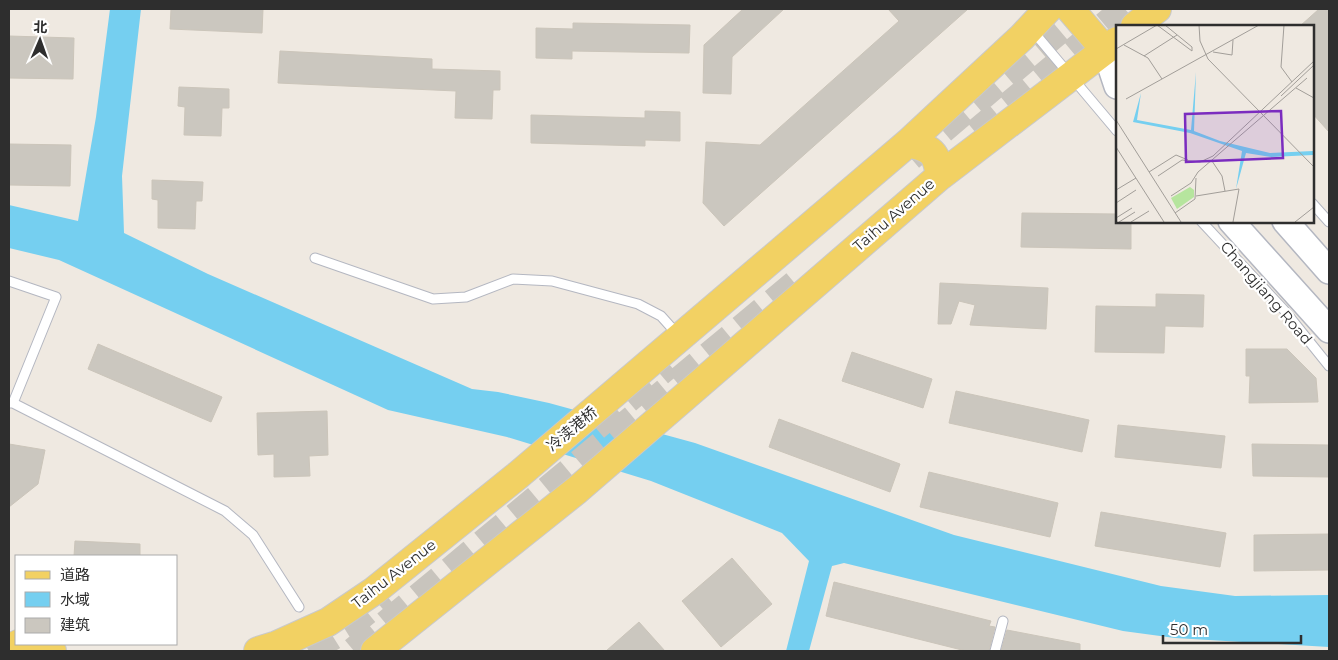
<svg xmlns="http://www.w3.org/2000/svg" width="1338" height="660" font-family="Montserrat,'Noto Sans SC',sans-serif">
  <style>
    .water { fill: #75cff0 }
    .building { fill: #cbc7bf; stroke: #cbc5ba }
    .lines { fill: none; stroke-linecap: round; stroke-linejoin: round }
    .trunk-tunnel { stroke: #c8c4bd; stroke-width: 28; stroke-dasharray: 28 14; stroke-linecap: butt }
    .service-casing { stroke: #b4b7c1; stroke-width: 11 }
    .secondary-casing { stroke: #b4b7c1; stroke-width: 28 }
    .primary-casing { stroke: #c9c9c9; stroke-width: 30 }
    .service { stroke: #fff; stroke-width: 9 }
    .secondary { stroke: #fff; stroke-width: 25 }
    .primary { stroke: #f2d163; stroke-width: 28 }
    .labels { text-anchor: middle; stroke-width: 4.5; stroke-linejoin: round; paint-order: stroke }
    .street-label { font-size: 15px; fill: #2e2e2e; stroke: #fff }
    .inset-road { fill: none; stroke: #a29e99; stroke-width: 1 }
    .view { fill: #7b2cbf; fill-opacity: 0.15; stroke: #7b2cbf; stroke-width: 2.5 }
    .inset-edge { fill: none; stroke: #2e2e2e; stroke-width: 2.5 }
  </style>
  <rect width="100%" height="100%" fill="#efe9e1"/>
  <path class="water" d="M110 9H141L122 176 124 233 208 274 472 389 498 392 549 403 695 443 954 535 1161 586 1235 596 1329 595V647L1175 638 1123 631 844 563 832 566 809 651H786L809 561 782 533 651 481 507 437 388 410 59 260 9 248V205L78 221 96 117Z"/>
  <path class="building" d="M171 9H263L262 33 170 29Z
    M743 9H784L732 57 731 94 703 93 704 45Z
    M888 9H968L724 226 703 203 706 142 760 145 899 21Z
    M1319 9H1329V132L1312 113V26H1300Z
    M573 23 690 25 689 53 572 51V59L536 58V28L573 29Z
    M9 36 74 38 73 79 9 78Z
    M280 51 432 59V69L500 71V90H493L492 119 455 118 456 91 278 83Z
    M179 87 229 89V108H222L221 136 184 135 185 107 178 106Z
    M645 111 680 112V141L645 140V146L531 143V115L645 118Z
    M9 144 71 145 70 186 9 185Z
    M152 180 203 182 202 201H196L195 229 158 228V200L152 199Z
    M1022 213 1117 214V221H1131V249L1021 247Z
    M940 283 1048 288 1046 329 970 325 975 305 959 301 951 324H938Z
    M1156 294 1204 295 1203 327 1165 326 1164 353 1095 352 1096 306 1156 307Z
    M98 344 222 397 211 422 88 369Z
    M1246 349H1287L1316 378 1318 402 1249 403 1250 376H1246Z
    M852 352 932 379 923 408 842 381Z
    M956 391 1089 420 1082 452 949 423Z
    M327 411 328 455 309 456 310 476 274 477V454L258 455 257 413Z
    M779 419 900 464 890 492 769 447Z
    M1118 425 1225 436 1221 468 1115 457Z
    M9 444 45 450 38 484 9 507Z
    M1252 444 1329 445V477L1253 476Z
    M929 472 1058 503 1050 537 920 507Z
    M1101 512 1226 533 1220 567 1095 546Z
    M1329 534V570L1254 571V535Z
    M75 541 140 544V556H74Z
    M732 558 772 604 721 647 682 601Z
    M834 582 991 621 989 626 995 627 989 651H966L826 616Z
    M639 622 665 651H606Z
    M1007 630 1080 644V651H1001Z"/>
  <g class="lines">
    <path class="trunk-tunnel" d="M976 133 1125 9
      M910 157 1084 9
      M595 427 669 364
      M309 651 347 627 386 595
      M354 651 799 281"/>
    <g class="service-casing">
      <path id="service" d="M1032 30 1117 131
        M1312 203 1329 222
        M1201 221 1284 310 1329 366
        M315 258 433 299 466 297 513 279 552 281 638 304 661 316 678 335
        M9 281 56 297 13 403
        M9 403H13L225 511 253 535 299 607
        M995 651 1003 621"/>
    </g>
    <g class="secondary-casing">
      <path id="secondary" d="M1105 50 1117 86
        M1231 221 1329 330
        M1285 221 1329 271"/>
    </g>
    <g class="primary-casing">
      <path id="primary" d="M1070 9 1105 50
        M1135 26 1157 9
        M908 143C932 149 936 151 940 176
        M18 644 52 651
        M258 651 277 645 328 622 374 591 517 476 908 143 1022 37 1048 9
        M375 651 577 490 940 176 1117 41"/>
    </g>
    <use href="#service" class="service"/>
    <use href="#secondary" class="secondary"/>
    <use href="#primary" class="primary"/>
  </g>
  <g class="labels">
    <g class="street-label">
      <text transform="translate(894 215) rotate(-41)" y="5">Taihu Avenue</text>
      <text transform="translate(1266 293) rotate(49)" y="5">Changjiang Road</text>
      <text transform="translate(572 429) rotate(-40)" y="5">冷渎港桥</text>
      <text transform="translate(394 574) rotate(-38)" y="5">Taihu Avenue</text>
    </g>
  </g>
  <g transform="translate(1116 25)">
    <rect width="198" height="198" fill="#efe9e1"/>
    <path d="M74 162 78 165V172L61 184 55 173Z" fill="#b6e59e"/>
    <path d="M80 47 78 106 104 116 154 128 197 126V130L155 132 130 128 120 164 126 126 74 108 17 97 25 68 21 95 75 105Z" fill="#75cff0"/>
    <path class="inset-road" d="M41 0 76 26V22L49 0M83 0 84 16 92 34 198 142M168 0 165 42 176 57M8 20 32 33 46 54M0 24 41 0M97 27 116 30 117 15M28 31 61 10M180 63 198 73M165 71 198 40M10 74 143 0M0 95 65 197M0 122 48 197M96 136 106 151 109 166M33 147 60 130 72 135M42 151 66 135 84 137 97 131 198 36M0 165 20 153M55 171 75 158 82 147 191 53M80 171 123 164 117 197M0 178 20 165M59 188 79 174 80 153M0 193 16 183M3 197 19 187M15 197 33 186M179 197 198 182"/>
    <path class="view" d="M165 86 167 133 70 137 69 89Z"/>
    <rect width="198" height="198" class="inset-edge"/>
  </g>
  <rect width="1338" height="660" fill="none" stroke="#2e2e2e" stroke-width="20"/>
  <rect x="15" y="555" width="162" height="90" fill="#ffffff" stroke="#ababab"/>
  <rect x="25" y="571" width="25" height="8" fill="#f2d163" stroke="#ababab"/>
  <text x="60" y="580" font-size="15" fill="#2e2e2e">道路</text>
  <rect x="25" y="592" width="25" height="15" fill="#75cff0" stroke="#ababab"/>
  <text x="60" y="605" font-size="15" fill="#2e2e2e">水域</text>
  <rect x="25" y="618" width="25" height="15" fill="#cbc7bf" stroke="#ababab"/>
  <text x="60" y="630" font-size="15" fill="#2e2e2e">建筑</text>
  <g transform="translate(40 40) rotate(2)" stroke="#ffffff" stroke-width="4" paint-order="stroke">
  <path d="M0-4L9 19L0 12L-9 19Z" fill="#2e2e2e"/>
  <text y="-8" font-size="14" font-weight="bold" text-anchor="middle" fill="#2e2e2e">北</text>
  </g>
  <path d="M1163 635v8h138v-8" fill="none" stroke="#2e2e2e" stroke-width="2.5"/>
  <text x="1170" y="635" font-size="15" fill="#2e2e2e" stroke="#ffffff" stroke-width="4" paint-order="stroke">50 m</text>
</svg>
